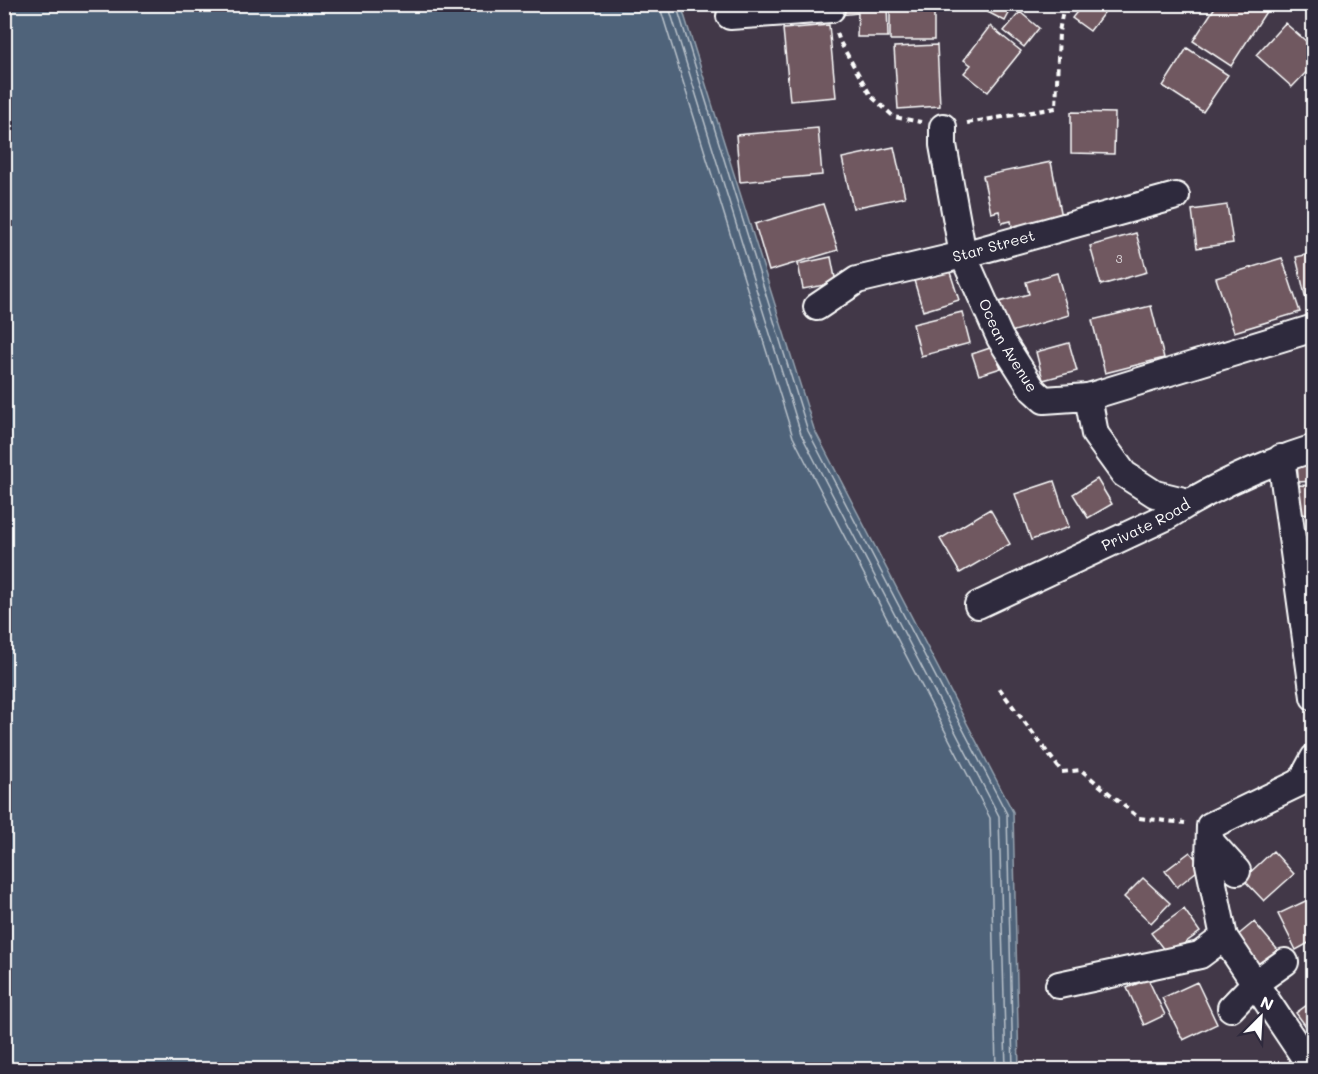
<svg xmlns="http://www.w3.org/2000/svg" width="1318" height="1074" font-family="Mali,sans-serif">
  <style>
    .water { fill: #4f647a; stroke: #95a2af; stroke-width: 1.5 }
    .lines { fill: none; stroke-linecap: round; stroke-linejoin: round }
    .shore { stroke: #b9c1ca; stroke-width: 1.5 }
    .building { fill: #6f5861; stroke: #fff; stroke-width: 1.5 }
    .minor-casing { stroke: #fff; stroke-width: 30 }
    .path { stroke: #fff; stroke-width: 4; stroke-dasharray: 6 4.5; stroke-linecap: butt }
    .minor { stroke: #2f2a3d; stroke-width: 26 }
    .labels { text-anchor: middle; stroke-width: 4.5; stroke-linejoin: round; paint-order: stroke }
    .number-label { font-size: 12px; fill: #dbd5d8 }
    .street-label { font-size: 15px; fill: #fff; stroke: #2f2a3d }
  </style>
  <rect width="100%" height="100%" fill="#423848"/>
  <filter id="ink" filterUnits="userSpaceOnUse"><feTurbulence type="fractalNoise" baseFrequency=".0167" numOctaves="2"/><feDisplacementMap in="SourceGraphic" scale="12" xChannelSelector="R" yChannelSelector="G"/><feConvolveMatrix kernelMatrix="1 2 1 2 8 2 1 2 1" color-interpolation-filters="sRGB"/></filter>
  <g filter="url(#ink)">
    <path class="water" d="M5 4 681 5 814 429 1013 812 1019 1069H5Z"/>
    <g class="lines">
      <path class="shore" d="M659 4 793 437 990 818 996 1070
        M668 4 801 434 999 816 1006 1070
        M676 4 808 431 1007 814 1013 1070"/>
    </g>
    <path class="building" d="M839 4H887L888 37H857L858 13 839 15Z
      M890 4H934V40H890Z
      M972 4H1014L1005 21Z
      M1083 4H1099L1106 10 1090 31 1072 18Z
      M1217 4H1271L1231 66 1193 41Z
      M1020 12 1039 28 1024 47 1004 31Z
      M1285 23 1314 48V64L1292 87 1256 55Z
      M829 25 836 97 790 101 783 29Z
      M990 26 1021 51 988 92 964 73 971 65 964 60Z
      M937 45 940 106 898 109 894 47Z
      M1187 48 1228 75 1203 112 1163 86Z
      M1071 112 1115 113 1114 154 1071 153Z
      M818 128 822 175 740 182 736 135Z
      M894 147 905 197 853 208 842 158Z
      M1051 162 1062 217 1012 227 1011 221 1002 223 999 211 991 213 983 176Z
      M823 204 838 250 769 271 755 224Z
      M1227 205 1233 243 1197 248 1192 210Z
      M1136 233 1147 272 1101 285 1090 246Z
      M1314 253V303L1307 304 1296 257Z
      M831 257 836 283 803 289 798 264Z
      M1282 258 1300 312 1234 332 1216 278Z
      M948 266 959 300 923 311 913 277Z
      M1057 273 1069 315 1004 334 995 303 1029 294 1026 282Z
      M1151 306 1164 358 1105 373 1092 320Z
      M962 312 970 343 921 356 913 324Z
      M1069 343 1077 371 1043 380 1036 352Z
      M993 347 1001 368 979 375 972 354Z
      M1314 455V481L1298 482 1297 456Z
      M1097 479 1112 504 1088 518 1073 494Z
      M1054 481 1069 527 1031 540 1015 494Z
      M1298 485 1314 486V515L1298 514Z
      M990 509 1010 544 960 573 940 539Z
      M1273 851 1294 874 1264 901 1243 879Z
      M1190 852 1202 867 1177 887 1165 871Z
      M1143 878 1170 903 1151 923 1124 897Z
      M1314 897V940L1296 950 1278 914Z
      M1184 909 1200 932 1168 955 1151 933Z
      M1254 922 1282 955 1260 973 1232 940Z
      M1148 979 1165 1015 1144 1025 1127 988Z
      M1197 982 1217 1024 1183 1040 1162 998Z
      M1314 1000V1037L1296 1013Z"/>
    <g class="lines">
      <g class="minor-casing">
        <g id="minor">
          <path d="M730 16 831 9 830 4"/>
          <path id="s1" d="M943 127V145L963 255 1000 338 1033 390 1044 400 1088 397 1095 434 1124 474 1155 494 1188 502"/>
          <path id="s2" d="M817 307 857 280 963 255 1176 196"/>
          <path d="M1088 397 1314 328"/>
          <path d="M1281 458 1314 697"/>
          <path id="s3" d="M978 605 1166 517C1211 488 1263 464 1314 448"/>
          <path d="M1210 841 1237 871"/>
          <path d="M1059 985 1200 955 1224 937"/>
          <path d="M1231 1008 1254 984 1285 962"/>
          <path d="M1313 1070 1224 937 1209 864 1210 826 1301 782 1314 758"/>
        </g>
      </g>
      <path class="path" d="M837 33 840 42 871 96 894 117 921 122
        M967 123 1056 108 1059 32 1064 4
        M999 688 1062 772 1081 770 1139 818 1185 823"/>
      <use href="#minor" class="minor"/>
    </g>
  </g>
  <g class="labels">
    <g class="number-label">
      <text x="1119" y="263">3</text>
    </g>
    <g class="street-label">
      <text dy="5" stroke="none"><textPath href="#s2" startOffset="189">Star Street</textPath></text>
      <text dy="5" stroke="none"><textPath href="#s1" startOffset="231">Ocean Avenue</textPath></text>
      <text dy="5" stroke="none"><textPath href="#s3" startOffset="186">Private Road</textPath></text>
    </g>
  </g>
  <rect width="1318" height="1074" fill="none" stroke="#2f2a3d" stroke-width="24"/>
  <rect x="12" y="12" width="1294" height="1050" fill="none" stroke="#fff" stroke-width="2" filter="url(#ink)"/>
  <g transform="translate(1261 1017) rotate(24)" stroke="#2f2a3d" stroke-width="4.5" paint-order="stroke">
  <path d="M0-4.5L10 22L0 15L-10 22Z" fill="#ffffff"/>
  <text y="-9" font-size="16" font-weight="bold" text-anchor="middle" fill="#ffffff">N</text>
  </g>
</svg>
